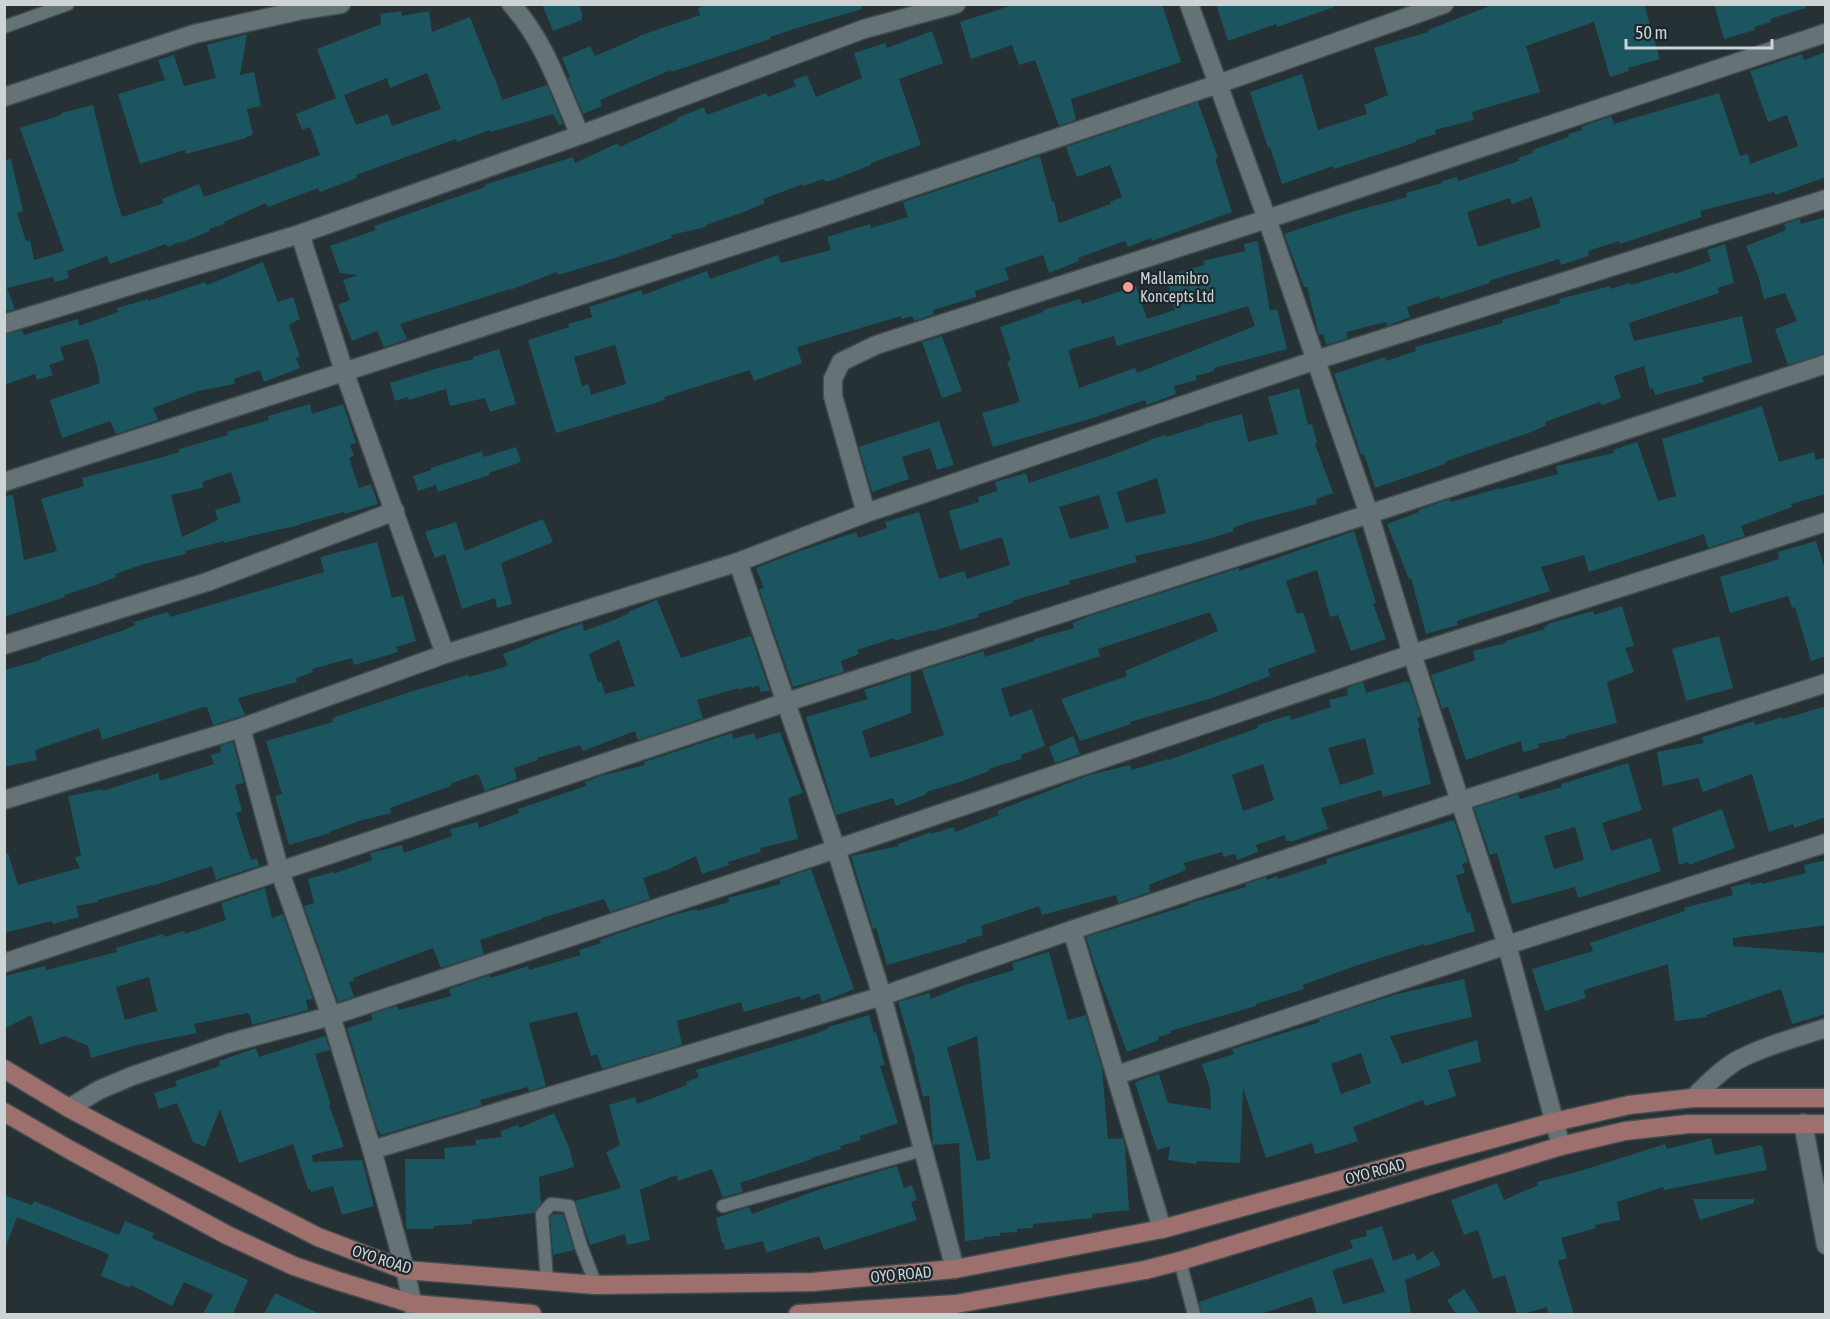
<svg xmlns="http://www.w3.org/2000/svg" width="1830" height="1319" font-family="'Asap Condensed',sans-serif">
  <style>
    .building { fill: #1b555f; fill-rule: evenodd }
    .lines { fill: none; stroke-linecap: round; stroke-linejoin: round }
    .service-casing { stroke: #434d4f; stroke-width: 15 }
    .minor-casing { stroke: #434d4f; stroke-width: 21 }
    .primary-casing { stroke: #434d4f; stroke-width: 21 }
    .service { stroke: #657376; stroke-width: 12 }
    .minor { stroke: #657376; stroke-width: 18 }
    .primary { stroke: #9d706e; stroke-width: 18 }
    .poi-dot { fill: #f59c94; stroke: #1b272a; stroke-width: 2 }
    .labels { text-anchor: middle; stroke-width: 4.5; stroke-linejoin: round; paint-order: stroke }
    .poi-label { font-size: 16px; fill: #cdd4d6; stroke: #1b272a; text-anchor: start }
    .street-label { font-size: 16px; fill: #cdd4d6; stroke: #1b272a }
  </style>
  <rect width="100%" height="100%" fill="#253134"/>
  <path class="building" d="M542 4H579L582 13V20L553 31Z
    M709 4H861L862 9 797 28 770 37V39L671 72V70L600 100 602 106 583 114 568 78 570 77 562 58 590 46 595 56 639 37V36L700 15 698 8Z
    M1016 4H1162L1181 62 1071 99 1076 120 1059 126 1035 60 1019 65 1012 45 971 59 960 22Z
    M1216 4H1334V7L1277 27 1276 24 1228 41Z
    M1495 4H1644L1660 59 1628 68 1629 71 1610 77 1594 22 1526 46 1540 92 1472 112 1474 120 1435 130 1436 134 1416 140V142L1334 169 1333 166 1282 184 1270 147 1268 148 1250 92 1302 74 1318 130 1367 114 1364 105 1388 95 1374 48 1428 32V30Z
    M1714 4H1805L1806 8 1770 19 1771 22 1754 27 1755 30 1724 39Z
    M401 11 402 16 429 11 432 32 470 17 493 76 494 75 502 100 547 85 563 124 559 125 553 114 491 132 490 130 457 142 456 139 356 175 357 178 320 192 318 188 268 207 266 203 224 222 225 224 209 229 210 231 180 243 179 242 168 247 166 244 110 264 107 256 67 271 69 278 55 282 53 277 7 288 15 309 4 312V160L11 159 23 211 17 213 26 241 30 240 34 260 64 251 20 128 61 115V113L93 105 114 191 122 217 164 203 162 199 199 184 204 197 320 155 310 127 302 130 296 114 336 98 317 49 381 24 380 14ZM427 73 441 109 392 126 388 114 356 125 344 95 387 78 390 88Z
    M932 31 943 63 899 79 921 145 871 163V165L833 180 825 182 824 179 803 186V184L763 199 765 203 744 212 706 225V227L671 235 672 238 615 258 558 275 557 272 510 290V289L400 324 407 339 400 342 384 347 377 331 352 341 338 305 350 300 343 280 358 275 340 273 330 246 376 230 374 226 485 187 484 185 573 157 575 163 618 143 620 147 678 120 677 118 704 107 707 115 766 93 768 97 796 86 793 80 807 75 816 97 862 78 854 53 885 43 887 48Z
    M247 34 240 75 254 72 261 106 247 109 253 135 246 137V138L186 154 185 150 140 164 118 94 165 80 158 60 174 55 184 86 216 78 207 45Z
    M1826 52V177L1775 195 1774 192 1700 211 1702 217 1620 244 1619 241 1588 251 1589 256 1561 265 1559 259 1489 281 1490 283 1440 299 1439 296 1407 307 1410 317 1387 326 1386 322 1346 332 1348 338 1326 345 1323 334 1319 335 1307 287H1304L1284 234 1351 212 1407 197 1406 193 1442 183V181L1457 177 1458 181 1519 161 1518 158 1533 153 1532 150 1569 137 1568 134 1582 130 1581 127 1611 116 1614 124 1719 93 1740 156 1748 154 1750 164 1798 146 1787 115 1768 122 1750 71 1802 54 1804 60ZM1532 197 1541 227 1478 247 1467 212 1510 198 1512 204Z
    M1198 102 1218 158 1215 159 1232 212 1152 241 1151 238 1128 247 1125 241 1078 258 1079 261 1049 273 1043 255 1005 268 1009 280 975 291 976 297 933 310 934 314 914 321 912 316 902 319 901 316 797 347 802 363 754 381 750 370 664 397 665 400 556 433 528 340 569 327 568 324 592 317 589 307 641 290 643 295 707 271 710 279 778 255 781 263 831 250 827 237 870 224 871 228 908 217 903 202 1040 156 1052 202 1054 201 1059 223 1111 204 1110 202 1122 197 1110 165 1077 177 1066 147ZM615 345 626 384 591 395 588 384 582 386 574 357Z
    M1826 217V353L1788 365 1775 329 1797 321 1785 293 1764 299 1758 275 1746 246 1786 230 1784 224 1800 219 1801 224Z
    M1258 241 1270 311 1277 309 1287 349 1214 368V371L1196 376 1197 380 1174 386 1176 394 1147 405 1145 400 1093 418 993 447 982 413 1020 402 1007 361 1011 360 1000 327 1043 312V310L1080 299 1082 304 1136 286 1147 319 1175 310 1166 276 1204 265 1203 261 1245 251 1244 244ZM1248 306 1255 326 1137 373 1135 368 1079 388 1068 350 1114 336 1117 346Z
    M1725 244 1734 283 1717 288 1719 293 1629 323 1634 341 1742 316 1752 362 1702 377 1704 382 1655 395 1653 388 1650 389 1644 366 1614 376 1621 398 1602 405 1600 402 1545 422 1546 425 1534 431 1444 462 1445 464 1375 488 1364 454 1361 455 1334 374 1385 357 1386 361 1416 351 1415 347 1503 323 1502 320 1560 303 1559 299 1610 286V289L1630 283 1631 285 1674 272 1675 274 1711 261 1707 250Z
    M263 262 278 302 293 297 300 319 289 325 300 357 296 358 300 368 264 382 260 370 234 379 235 384 198 391 153 408 158 420 116 434 110 421 62 438 50 400 100 383 97 366 88 339 60 347 64 360 49 365 53 375 37 380 35 374 4 385V335L22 330 24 335 78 319 79 326 118 312 117 308 148 299V301L205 282 207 285Z
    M942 336 962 391 942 398 922 342Z
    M499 349 516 404 490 412 485 398 450 406 446 389 409 400 408 397 395 401 390 383 438 368 473 359V357Z
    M1299 388 1308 425 1312 424 1317 443 1315 444 1333 493 1316 499 1317 504 1249 522 1233 528 1234 531 1198 542 1135 556 1137 562 1069 581 1070 584 1012 601 1013 603 978 614 979 617 933 631 932 630 911 636V635V636L895 641 894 638 857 650 859 654 841 661 844 672 793 687 759 589 764 588 756 568 794 553 856 532 858 538 887 528 885 522 919 512 939 579 964 571 967 579 1010 565 1002 537 960 550 949 511 979 502 978 497 997 491 995 482 1026 473 1029 483 1107 457 1149 441V440L1165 435 1166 437 1205 425 1204 424 1242 414 1248 442 1278 434 1268 397ZM1157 478 1166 513 1126 523 1117 492ZM1099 495 1109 528 1070 539 1059 507Z
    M310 404 312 414 343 404 356 443 350 445 354 456 349 458 359 488 371 484 378 504 345 514 344 512 300 524V525L251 536 224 543V541L185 551 186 554 144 564 115 574 116 577 99 584 64 595 65 597 4 617V496L13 495 24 560 57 551 41 499 84 486 82 478 163 457 179 452V449L228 435 227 432 269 420 268 416ZM231 472 241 502 215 510 218 520 182 537 171 495 203 488 202 482Z
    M1762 406 1779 462 1814 452 1816 460 1826 457V494L1791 504 1792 507 1741 526 1745 536 1708 548 1704 534 1589 572 1584 555 1541 567 1550 591 1457 621 1458 625 1426 634 1411 578 1409 579 1387 524 1419 512 1418 510 1450 499 1451 502 1500 488 1501 489 1558 474 1556 466 1614 453 1613 450 1637 442 1658 501 1676 496 1662 439Z
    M939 421 954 465 937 470 930 448 902 457 909 479 872 492 859 447Z
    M516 447 521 462 489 473 490 475 438 492 436 485 418 491 413 476 431 470V468L482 451 484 457Z
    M543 519 553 542 501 563 512 604 497 608 495 598 462 609 445 554 435 558 425 532 456 522 465 551Z
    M1354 531 1376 603 1373 604 1386 639 1351 651 1338 615 1330 617 1317 570 1286 581 1297 614 1303 612 1316 652 1268 669 1270 676 1212 698 1130 722 1131 724 1080 741 1061 699 1127 676 1125 671 1218 631 1210 612 1098 649 1100 656 1001 689 1010 717 1032 709 1045 746 1021 755 1022 759 988 769 989 771 960 782 926 792 927 794 896 806 893 798 836 815 806 717 868 699 864 690 911 674V713L862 731 870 758 911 746 944 735 922 670 984 651 985 657 1034 641V639L1074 628 1072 623 1092 615 1239 568V571Z
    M1816 541 1826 572V656L1811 661 1795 607 1792 608 1788 596 1730 613 1720 577 1779 559 1778 552Z
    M377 542 392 598 403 595 416 641 396 647 398 652 354 665 352 658 312 669 313 672 296 678 297 682 238 698 245 715 213 725 207 707 200 708 102 740 99 728 35 750 37 760 4 767V670L41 660V658L124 630 135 625 134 622 168 612 170 617 324 572 320 557Z
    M657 600 681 658 751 636 770 691 760 692 759 685 752 688 751 686 739 690V688L697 700 703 718 638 740 635 731 583 751 580 745 537 758 538 760 514 768 517 779 485 791 478 774 450 784 451 786 390 808 391 813 359 821 329 832 330 833 289 845 275 796 282 794 266 741 333 722 332 718 416 690 468 675 469 677 508 666 503 654 531 643V642L582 623 584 631 614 620 629 613 628 612ZM619 640 635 686 605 694 601 681 598 682 589 654Z
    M1622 606 1634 646 1625 648 1634 672 1607 682 1617 723 1566 736 1567 738 1538 744 1539 748 1523 752 1521 741 1466 760 1448 707 1442 709 1431 675 1475 660 1473 651 1506 643 1505 641 1545 629 1544 627 1548 626 1547 624 1593 611 1594 615Z
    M1719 636 1733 688 1686 701 1672 649Z
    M1407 681V683L1409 682 1421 716 1417 718 1420 728H1418L1431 784 1383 797 1381 790 1321 808 1328 829 1293 841H1286L1285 835 1256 845 1258 852 1237 860 1235 854 1224 857 1222 852 1184 863 1186 870 1149 885 1150 892 1118 903 1116 895 1042 915 1039 906 981 926 983 935 966 940 967 942 887 965 876 928 873 929 851 856 899 846 898 844 931 832V834L954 827 955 832 999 815 997 811 1089 775 1130 765 1132 770 1168 759V760L1258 728V725L1290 715 1291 720 1331 707 1329 700 1348 695 1347 688 1363 682 1366 693ZM1365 738 1374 774 1340 785 1328 748ZM1263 764 1274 800 1243 811 1232 775Z
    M1826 706V817L1794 828 1793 824 1769 832 1752 774 1703 792 1698 778 1663 786 1657 752 1704 743 1702 737 1754 721 1755 725 1783 717V719Z
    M780 732 803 793 788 798 798 839 760 848 761 852 728 862 729 865 702 874 696 856 669 869 643 878 650 899 610 912 604 899 542 918V919L480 940 484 954 441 968 433 948 353 978 354 981 349 982 354 997 338 1002 304 906 314 903 308 879 333 872V874L372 860 370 853 402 845 404 853 452 836 450 829 478 822 479 828 519 813 518 809 586 786 585 782 600 776 645 765 644 762 710 740 732 733 733 739 754 733 756 739Z
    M1073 736 1080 754 1055 763 1049 747Z
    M233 742 244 783 235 785 242 811 236 813 251 860 257 858 259 866 216 880 212 866 152 886V885L98 900V902L76 906 79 917 53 924 52 921 4 933V854L8 853 18 885 80 868 75 858 81 855 68 796 103 789V791L158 773 160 780H163L214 764 211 755 221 752 220 746Z
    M1628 763 1642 810 1602 823 1611 851 1651 838 1661 871 1578 898 1575 887 1512 904 1497 853 1490 855 1474 808 1518 794 1520 799 1562 787 1561 784ZM1575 827 1584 860 1554 869 1544 836Z
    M1722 809 1735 848 1689 865 1688 862 1679 865 1672 828Z
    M1454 820 1468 862 1462 864 1465 873 1456 875 1467 913 1470 912 1475 931 1425 946 1424 944 1355 966 1303 985 1304 989 1256 1004V1006L1170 1031 1171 1033 1158 1037 1159 1040 1127 1052 1094 963 1086 937 1189 905V903L1246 887 1245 884 1266 877 1267 880 1277 876 1278 879 1327 863 1326 859Z
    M1826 860V925L1733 938V946L1826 953V1014L1792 1024 1781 989 1706 1015 1707 1017 1675 1021 1668 964 1584 990 1586 998 1545 1011 1532 969 1593 951 1590 943 1685 911 1684 908 1733 895 1731 887 1750 882 1751 885 1761 882 1762 884 1806 873 1804 865Z
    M811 869 854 989 822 1002 819 993 801 1000 800 996 744 1012 741 1002 677 1021 682 1045 602 1069 597 1054 591 1056 577 1012 529 1023 546 1086 529 1091 528 1087 480 1100 482 1105 381 1135 376 1126 347 1028 373 1020 371 1014 397 1006 399 1010 451 996 449 989 490 975V978L528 966 529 970 581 955 579 950 601 943 600 940 619 933 676 914 697 909V911L729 902 728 898 781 884 779 880Z
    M265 888 272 918 283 914 313 999 306 1000 308 1010 252 1025 250 1014 248 1015V1013L194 1024 197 1033 137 1045 91 1058 88 1046 65 1036 40 1045 31 1015 4 1029V976L45 966 46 970 117 952 116 948 163 934 164 937 184 931 185 934 226 920 221 903ZM149 977 157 1011 125 1020 116 987Z
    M1049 952 1068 1020 1086 1015 1102 1068 1108 1139 1123 1138 1125 1146 1129 1210 1092 1214V1218L1033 1224V1228L1017 1229V1232L1000 1233V1236L984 1237V1239L965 1241 959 1143 933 1145 929 1095 923 1097 914 1059H915L898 1002 929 993 931 999 962 986 1014 970 1012 963ZM977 1036 990 1159 977 1161 947 1048Z
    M1464 979 1472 1017 1390 1036 1402 1064 1477 1040 1481 1062 1448 1070 1456 1096 1425 1106 1423 1100 1353 1127 1358 1141 1328 1151 1315 1154 1312 1143 1266 1158 1243 1088 1240 1163 1197 1161 1196 1164 1168 1160 1170 1146 1157 1150 1135 1083 1140 1080 1159 1074 1168 1103 1211 1109 1210 1089 1202 1064 1234 1054 1232 1049 1320 1022 1319 1019 1397 994ZM1361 1053 1371 1083 1341 1094 1331 1064Z
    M869 1015 874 1033 876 1032 885 1065 880 1066 898 1123 860 1136 861 1140 840 1146 841 1149 811 1158 812 1159 740 1183 743 1192 723 1197 712 1169 678 1181 676 1175 640 1190 650 1240 627 1245 625 1234 590 1245 575 1201 621 1188 606 1152 620 1145 609 1105 635 1097 637 1104 687 1085 686 1082 699 1077 696 1070 812 1035 828 1029V1027Z
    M325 1036 330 1050 315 1054 331 1105H329L344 1147 312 1155 313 1162 362 1160 374 1206 342 1215 333 1186 311 1192 310 1189H308L293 1144 239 1163 220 1109 205 1147 193 1142 177 1103 159 1109 154 1093 177 1086 175 1081 220 1066 219 1061 256 1048 259 1057Z
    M554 1113 569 1147 574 1167 539 1177 541 1203 534 1213 472 1220V1224L434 1226V1229H406L405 1159H445L444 1148 476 1145 475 1140 502 1137 500 1131 518 1125 519 1128Z
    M1711 1138 1715 1155 1762 1145 1767 1170 1664 1190 1663 1187 1617 1202 1620 1220 1595 1225 1596 1228 1561 1238 1567 1258 1558 1261 1574 1314H1548L1547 1307 1523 1314H1517L1505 1275 1493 1279 1478 1230 1464 1235 1451 1200 1497 1183 1504 1200 1538 1185 1537 1182 1580 1171 1665 1144 1667 1149Z
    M897 1166 904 1188 912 1185 917 1200 911 1202 917 1220 824 1250 819 1236 766 1253 763 1241 725 1250 724 1243H722L716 1218 749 1207 752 1214 823 1188Z
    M4 1195 32 1205 34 1201 119 1235 125 1221 154 1233 152 1238 248 1280 233 1314H203L213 1295 184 1282 172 1306 131 1285 130 1288 101 1276 109 1254 17 1217 6 1246H4Z
    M1693 1199H1754V1203L1700 1220Z
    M553 1214H563L574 1250 553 1255 550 1217Z
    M1382 1226 1393 1261 1414 1253 1417 1261 1433 1251 1441 1265 1405 1280 1411 1314H1317L1312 1297 1261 1314H1202L1199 1302 1353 1248 1350 1240 1367 1236 1366 1231ZM1372 1258 1385 1292 1343 1304 1332 1270Z
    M1464 1289 1480 1314H1456L1447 1300Z
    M275 1293 320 1314H264Z"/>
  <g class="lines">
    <g class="service-casing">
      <path id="service" d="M4 27 68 4
        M723 1206 923 1150
        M1180 1261 1194 1314
        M547 1281 542 1214 551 1204 569 1206 581 1246 596 1285"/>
    </g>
    <g class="minor-casing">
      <path id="minor" d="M511 4C545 41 560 90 580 135
        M1189 4 1267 219 1369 514 1412 654 1507 945 1561 1146
        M4 97 194 34 302 10 341 4
        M300 234 344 371 445 654
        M4 324 300 234 580 135 864 29 956 4
        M4 482 807 222 1218 84 1444 4
        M866 513 833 396V379L841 362 876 345 1267 219 1826 33
        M738 562 836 849 882 996 955 1269
        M4 645 207 582 395 511
        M241 728 280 872 331 1016 372 1150 405 1270 415 1314
        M4 800 241 728 445 654 738 562 866 513 1316 360 1826 199
        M1072 930 1162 1229
        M4 963 787 702 1369 514 1826 364
        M1117 1075 1507 945 1826 843
        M1693 1098C1706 1085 1720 1071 1736 1061 1764 1046 1795 1038 1826 1028
        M69 1108 99 1090 132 1076 229 1043 331 1016 836 849 1412 654 1826 522
        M1803 1123 1826 1245
        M372 1150 882 996 1072 930 1460 801 1826 683"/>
    </g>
    <g class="primary-casing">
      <path id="primary" d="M4 1069 69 1108 112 1131 318 1237 405 1270 596 1285 813 1282 955 1269 1162 1229 1554 1122 1629 1105 1693 1098H1826
        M4 1112 70 1150 227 1235 294 1266 338 1281 413 1304 532 1314
        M798 1314 956 1304 1145 1270 1180 1261 1561 1146 1625 1131 1688 1124H1826"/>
    </g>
    <use href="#service" class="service"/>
    <use href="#minor" class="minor"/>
    <use href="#primary" class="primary"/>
  </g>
  <circle class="poi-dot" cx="1128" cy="287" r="6"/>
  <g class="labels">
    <g class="poi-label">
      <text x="1140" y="284">Mallamibro<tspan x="1140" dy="18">Koncepts Ltd</tspan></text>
    </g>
    <g class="street-label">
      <text transform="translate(1375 1171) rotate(-15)" y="6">OYO ROAD</text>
      <text transform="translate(382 1259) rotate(18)" y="6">OYO ROAD</text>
      <text transform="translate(901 1274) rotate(-5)" y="6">OYO ROAD</text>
    </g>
  </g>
  <rect width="1830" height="1319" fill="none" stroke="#cdd4d6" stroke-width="12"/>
  <path d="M1626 39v9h146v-9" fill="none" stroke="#cdd4d6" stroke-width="3"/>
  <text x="1635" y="39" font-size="18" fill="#cdd4d6" stroke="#1b272a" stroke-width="4.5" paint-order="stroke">50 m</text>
</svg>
